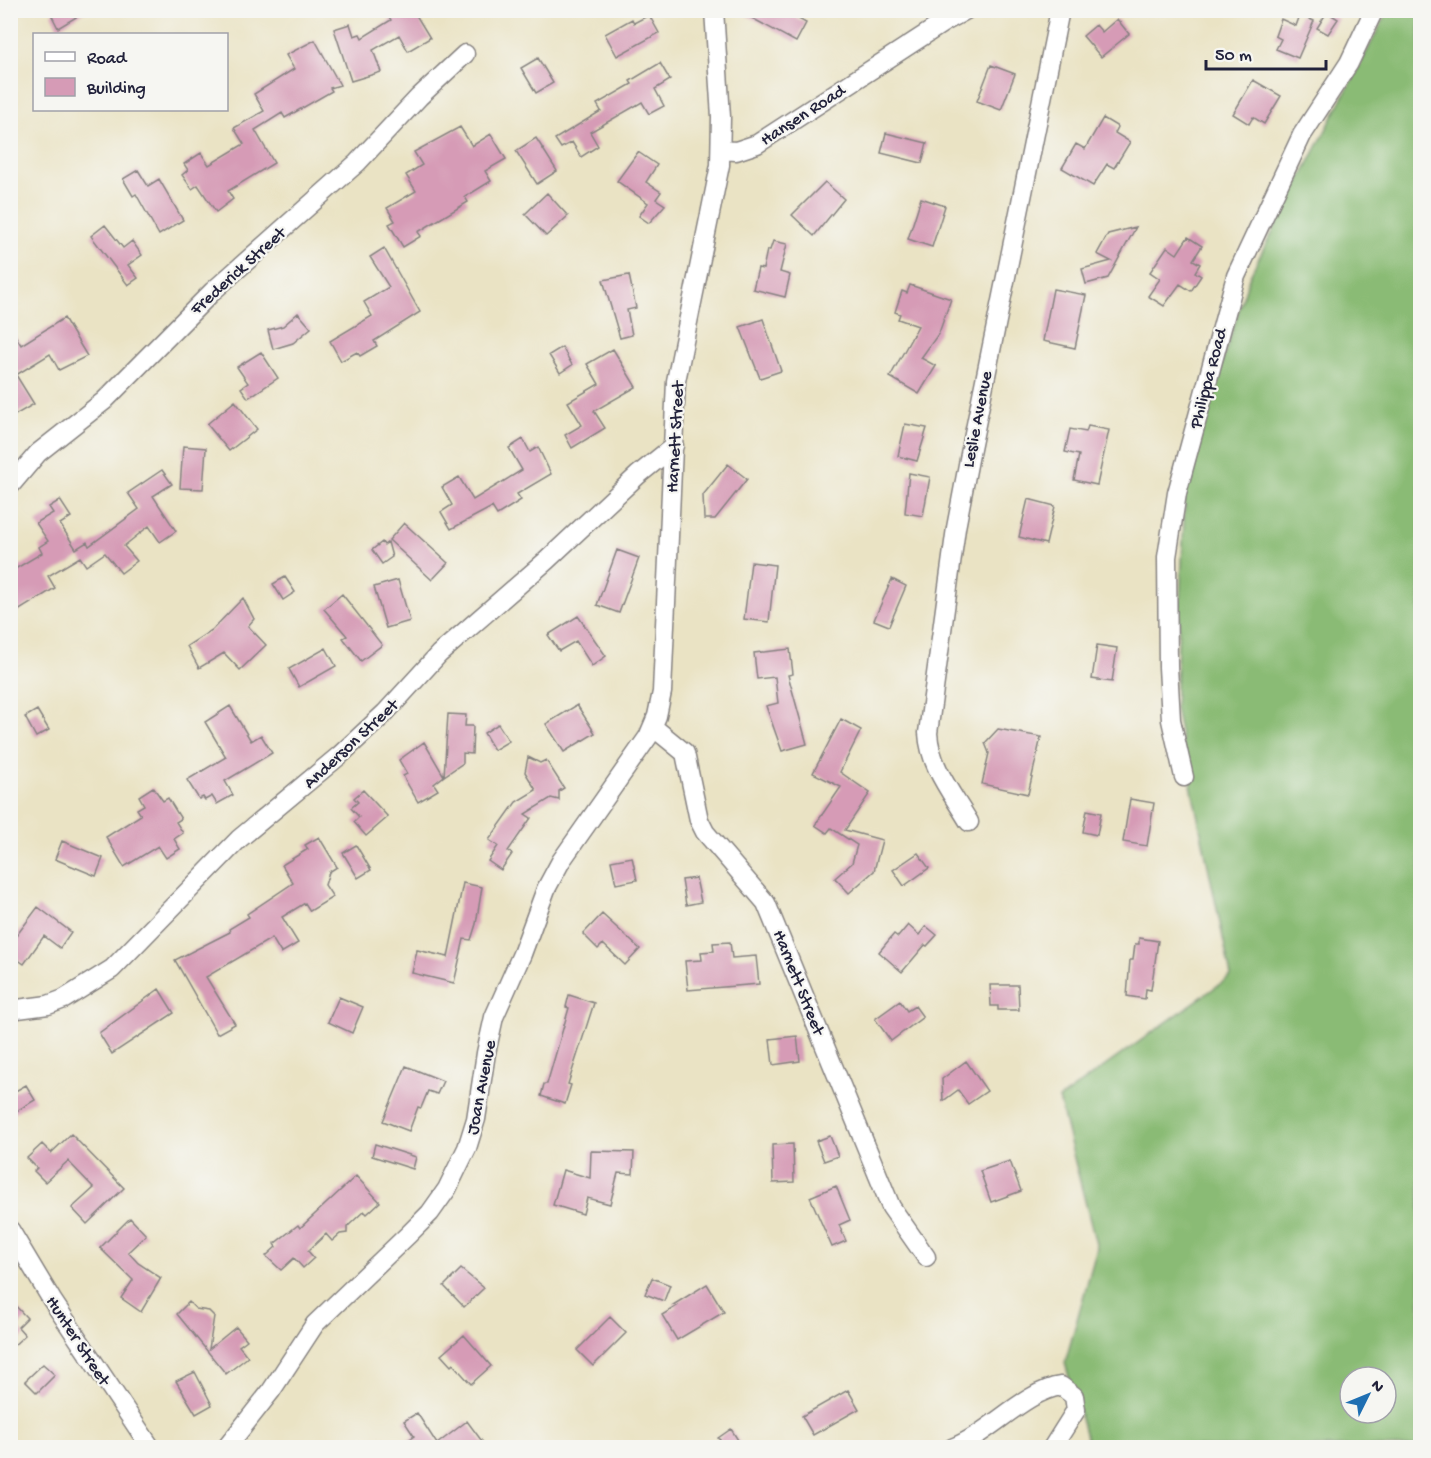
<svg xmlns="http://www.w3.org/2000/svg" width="1431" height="1458" font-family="'Gochi Hand',sans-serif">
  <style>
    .forest { fill: #8abb74; stroke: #566e58; stroke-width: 1.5; fill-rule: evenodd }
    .building { fill: #d69bb6 }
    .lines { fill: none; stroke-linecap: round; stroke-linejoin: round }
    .street-casing { stroke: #868280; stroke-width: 21 }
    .street { stroke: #fff; stroke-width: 18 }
    .labels { text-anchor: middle; stroke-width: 4.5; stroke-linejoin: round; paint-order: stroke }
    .street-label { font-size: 18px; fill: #22223b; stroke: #f6f6f2 }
  </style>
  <rect width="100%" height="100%" fill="#f6f6f2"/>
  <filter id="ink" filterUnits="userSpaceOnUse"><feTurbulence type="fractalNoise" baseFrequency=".0167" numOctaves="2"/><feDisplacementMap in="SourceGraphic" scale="12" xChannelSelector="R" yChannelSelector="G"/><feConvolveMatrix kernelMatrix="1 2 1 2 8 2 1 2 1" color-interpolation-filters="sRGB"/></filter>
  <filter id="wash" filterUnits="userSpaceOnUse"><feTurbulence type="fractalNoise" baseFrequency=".008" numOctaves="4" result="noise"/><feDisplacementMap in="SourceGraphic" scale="24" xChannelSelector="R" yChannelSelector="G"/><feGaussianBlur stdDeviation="1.35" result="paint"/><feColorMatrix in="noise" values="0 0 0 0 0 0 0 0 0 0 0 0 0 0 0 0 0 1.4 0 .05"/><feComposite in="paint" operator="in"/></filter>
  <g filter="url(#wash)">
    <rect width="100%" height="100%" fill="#eae3c4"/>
    <path class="forest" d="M1388 11H1420V1447H1089L1065 1363 1097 1248 1059 1099 1231 976 1175 708 1186 477 1250 275ZM1350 1377H1386V1413H1350Z"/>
    <g id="blocks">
      <path class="building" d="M57 10H88L58 28 51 14Z
        M385 10H413L430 38 408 51 399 35 373 50 381 72 351 81 334 29 350 24 354 36 360 34 362 38 391 20Z
        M737 10H783L806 23 796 42Z
        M1327 12 1338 19 1328 34 1317 28Z
        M649 15 659 33 617 56 605 34 632 19 634 23Z
        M1300 15 1314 21 1298 58 1276 49 1281 39 1275 36 1281 19 1296 26Z
        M1117 19 1129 34 1101 57 1083 36 1096 25 1102 32Z
        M315 40 340 85 330 88 332 91 285 118 282 113 255 130 274 163 228 191 233 199 216 212 198 185 192 189 182 175 188 170 184 164 201 153 209 165 244 144 234 128 264 111 254 94 294 69 286 55Z
        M538 58 553 83 536 93 521 68Z
        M660 63 670 80 655 89 664 106 649 114 642 102 590 132 598 146 581 157 572 142 561 148 555 139 601 111 597 104 632 84 630 81Z
        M991 65 1015 74 1001 110 977 101Z
        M1253 80 1281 96 1264 124 1253 117 1249 124 1233 114Z
        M1103 118 1118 127 1115 133 1130 142 1114 168 1107 164 1093 186 1062 168 1076 144 1085 149Z
        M460 127 472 146 491 134 506 159 485 171 491 181 465 197 468 202 418 232 421 236 403 247 389 224 395 221 387 208 416 191 406 175 422 165 414 152Z
        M886 133 927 143 922 163 881 153Z
        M536 138 557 171 537 184 516 151Z
        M638 152 657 165 646 182 661 192 656 199 665 205 649 223 639 216 648 203 617 181Z
        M138 170 148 186 159 179 183 220 159 235 136 194 133 196 123 179Z
        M825 182 844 199 814 236 792 215Z
        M547 193 568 216 546 236 525 214Z
        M921 198 945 206 932 247 908 239Z
        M105 225 123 248 132 241 142 255 128 265 138 278 128 285 91 236Z
        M1136 227 1108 278 1086 284 1082 269 1111 261 1097 254 1108 234Z
        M1188 237 1202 246 1193 260 1200 264 1195 272 1201 276 1191 291 1180 284 1164 306 1148 296 1160 279 1150 272 1167 247 1177 254Z
        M773 241 787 244 780 272 790 275 785 297 753 289 758 268 763 269 767 250H770Z
        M384 248 420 312 374 341 377 346 360 356 357 352 341 361 330 341 372 316 364 302 389 287 370 257Z
        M629 275 636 308 627 310 632 335 620 338 603 280Z
        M910 285 951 299 939 333 921 358 936 366 919 394 890 377 918 326 898 319 900 314 895 312 902 291 907 293Z
        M1053 289 1086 295 1075 348 1043 341Z
        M298 313 311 328 293 343 273 349 268 330 283 326Z
        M64 318 87 356 59 370 50 354 16 375 34 404 10 418V327L21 345Z
        M763 319 781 371 760 378 740 327Z
        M562 347 572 365 560 373 549 355Z
        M613 349 636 387 594 411 605 428 572 448 565 435 582 425 568 402 599 384 587 364Z
        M261 352 278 378 248 398 241 388 248 383 237 367Z
        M235 401 257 429 229 451 207 424Z
        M905 424 927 428 917 461 898 456Z
        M1088 426 1109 430 1097 485 1074 480 1079 455 1065 452 1070 429 1086 432Z
        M523 439 530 452 538 447 551 474 517 494 521 500 497 515 492 507 451 529 441 512 452 505 442 487 459 477 473 500 522 470 509 448Z
        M183 446 206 448 203 489 180 488Z
        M728 464 747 479 715 519H704L703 495Z
        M162 470 172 484 153 496 176 531 160 542 149 526 124 546 137 561 121 573 105 553 86 566 80 557 48 576 55 588 10 616V572L42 553 39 547 48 541 36 523 53 513 49 507 60 500 71 517 60 524 76 549 87 542 89 546 139 509 128 493Z
        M909 473 930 477 923 516 905 513Z
        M1028 499 1055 506 1046 544 1019 537Z
        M404 523 448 563 432 580 389 540Z
        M382 542 384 545 388 542 392 557 382 564 372 550Z
        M617 550 639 558 619 613 597 605Z
        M751 562 775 565 769 622 744 619Z
        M285 577 295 592 283 600 273 584Z
        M892 579 906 586 889 626 874 620Z
        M398 580 410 621 386 628 374 587Z
        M342 594 382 645 361 661 343 638 347 636 324 609Z
        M243 598 254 619 248 626 266 645 240 670 224 653 199 668 187 646 212 630Z
        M578 616 606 656 592 666 576 641 559 651 548 635Z
        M1097 645 1117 648 1112 682 1092 679Z
        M326 648 336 666 299 687 289 669Z
        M790 649 793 674 788 675 807 744 782 751 766 706 778 703 775 677 757 679 754 653Z
        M577 705 595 733 564 752 546 724Z
        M230 706 251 741 261 735 272 753 225 781 233 795 217 804 212 796 205 800 203 797 199 799 187 780 226 757 205 722Z
        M37 710 49 730 36 737 25 717Z
        M448 714 466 715 465 726H473L472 754 463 753V763L444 776Z
        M841 719 861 730 840 772 870 793 845 830 882 840 874 871 849 893 835 878 852 863 857 845 831 828 827 833 815 825 841 787 813 773Z
        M498 724 509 741 494 750 484 733Z
        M998 729 1041 737 1028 794 982 784 989 753 985 743Z
        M424 742 444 776 434 784 438 790 418 802 403 776 407 774 399 760Z
        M528 757 540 763 546 760 564 788 559 791V800L551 798 525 814 531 818 508 851 512 854 501 870 488 861 498 846 489 840 516 802 536 790 525 772Z
        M153 787 163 801 168 798 181 819 176 822 183 833 174 839 180 849 166 858 158 846 124 867 106 837 141 815 137 809 144 805 139 796Z
        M363 790 388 817 366 836 354 822 359 817 351 808 358 802 354 798Z
        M1130 799 1154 803 1147 846 1123 842Z
        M1087 810 1101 813 1097 835 1083 832Z
        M319 837 337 867 329 872 325 885 333 897 310 911 305 903 282 917 298 943 281 953 272 938 206 977 235 1024 217 1034 175 960 230 932 229 929 249 917 247 914 293 883 282 865 308 849 305 845Z
        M62 841 103 858 96 876 55 859Z
        M356 845 371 870 358 878 343 853Z
        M918 853 929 868 904 886 893 870Z
        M632 857 637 880 616 884 611 861Z
        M696 878 701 902 686 905 682 880Z
        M463 883 482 887 476 924 471 940 464 939 454 983 412 973 417 950 448 957Z
        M38 907 71 932 60 948 44 936 24 964 10 954V944Z
        M602 914 640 949 625 965 603 944 598 949 583 934Z
        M908 925 919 935 926 926 937 935 927 946 925 945 902 972 879 952 894 934 898 937Z
        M1139 938 1158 941 1151 990 1146 989 1145 999 1127 996 1130 960H1133L1135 944H1139Z
        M730 942 732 958 756 956 759 984 688 990 685 961 702 960 701 952 714 951 713 943Z
        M990 985H1018L1019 1010H998V1006H991Z
        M159 989 174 1013 112 1054 99 1033Z
        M569 995 594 1003 568 1084 571 1085 565 1104 541 1096 544 1084H547L569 1008 566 1007Z
        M339 997 363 1007 352 1033 328 1022Z
        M900 1001 907 1011 915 1006 923 1017 891 1041 875 1019Z
        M797 1036 800 1061 773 1065 770 1039Z
        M966 1061 987 1091 968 1104 958 1090 943 1101 942 1079Z
        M406 1066 443 1081 437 1094 428 1091 421 1108 418 1107 409 1131 383 1121Z
        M26 1085 35 1100 10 1115V1094Z
        M71 1134 124 1188 87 1224 72 1208 94 1188 68 1161 45 1182 34 1171 37 1168 27 1158 42 1144 51 1153Z
        M830 1136 838 1156 824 1161 816 1141Z
        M375 1144 416 1157 413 1169 372 1156Z
        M793 1144 794 1182 773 1183 772 1145Z
        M591 1151 634 1152 633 1174 618 1173 610 1204 587 1198 583 1214 553 1205 563 1170 590 1178Z
        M1010 1161 1021 1191 991 1202 980 1171Z
        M356 1176 380 1202 367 1214 364 1211 347 1227V1233L340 1234 332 1241 326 1234 308 1251 314 1258 303 1268 294 1258 281 1270 266 1256 276 1247 274 1244 298 1225 300 1228Z
        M836 1186 850 1220 839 1225 846 1241 832 1247 810 1197Z
        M130 1218 146 1235 128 1252 138 1263 161 1278 141 1312 121 1298 133 1280 100 1248Z
        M461 1269 484 1288 464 1307 444 1286Z
        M652 1278 670 1285 664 1301 645 1294Z
        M707 1284 724 1312 677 1340 662 1315 677 1306 673 1305Z
        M10 1300 27 1318 18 1327 25 1335 10 1349Z
        M189 1302 196 1309 209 1311 214 1316 209 1349 236 1327 247 1340 239 1346 248 1357 226 1374 177 1314Z
        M610 1317 626 1333 593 1366 577 1350Z
        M464 1335 491 1366 471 1384 453 1364 451 1366 441 1355Z
        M43 1364 55 1375 37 1393 25 1381Z
        M195 1372 212 1405 196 1414 176 1381Z
        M848 1390 859 1409 813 1435 802 1416Z
        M417 1413 437 1444 467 1421 487 1448H397L414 1436 404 1421Z
        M731 1429 743 1448H709L720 1440 718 1438Z"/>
    </g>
  </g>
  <g filter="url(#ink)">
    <use href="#blocks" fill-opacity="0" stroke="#868280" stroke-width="1.5"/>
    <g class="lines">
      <g class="street-casing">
        <path id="street" d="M721 150 736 151 757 144 946 21 966 10
          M10 486 38 453 104 401 213 291 357 163 419 97 465 54
          M653 727 685 753 699 820 705 832 766 903 891 1207 926 1257
          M1184 777 1171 720 1168 667 1167 557 1177 493 1236 276 1302 135 1349 63 1374 10
          M969 822C952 793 930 767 928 733L956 528 970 454 1060 10
          M10 1010 48 1005 64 999 112 969 239 839 340 755 385 713 439 654 546 561 638 475 674 446
          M10 1230 52 1300 151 1448
          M226 1448 271 1391 315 1324 408 1235 430 1213 447 1189 467 1148 476 1119 486 1053 494 1017 522 954 546 889 561 861 648 737 657 716 662 692 676 381 720 165 721 117 714 10
          M952 1448C989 1434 1025 1391 1061 1386L1074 1396 1076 1410 1052 1448"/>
      </g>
      <use href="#street" class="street"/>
    </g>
  </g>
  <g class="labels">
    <g class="street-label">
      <text transform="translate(802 114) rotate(-33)" y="6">Hansen Road</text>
      <text transform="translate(237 270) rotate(-42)" y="6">Frederick Street</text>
      <text transform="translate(1207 378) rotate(-75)" y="6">Philippa Road</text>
      <text transform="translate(976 419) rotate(-79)" y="6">Leslie Avenue</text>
      <text transform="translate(674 437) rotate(-87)" y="6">Harnett Street</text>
      <text transform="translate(350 743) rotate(-43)" y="6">Anderson Street</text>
      <text transform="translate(800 982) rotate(68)" y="6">Harnett Street</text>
      <text transform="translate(480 1087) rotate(-79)" y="6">Joan Avenue</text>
      <text transform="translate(79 1340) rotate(57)" y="6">Hunter Street</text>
    </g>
  </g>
  <rect width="1431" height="1458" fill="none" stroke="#f6f6f2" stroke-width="36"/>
  <rect x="33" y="33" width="195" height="78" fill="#f6f6f2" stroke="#a1a1a9" stroke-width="1.5"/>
  <rect x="45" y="52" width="30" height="9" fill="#ffffff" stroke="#a1a1a9" stroke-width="1.5"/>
  <text x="87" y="63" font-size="18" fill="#22223b">Road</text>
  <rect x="45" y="78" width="30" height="18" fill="#d69bb6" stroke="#a1a1a9" stroke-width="1.5"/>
  <text x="87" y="93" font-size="18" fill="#22223b">Building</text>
  <g transform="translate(1368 1395) rotate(47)"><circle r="28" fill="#f6f6f2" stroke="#a1a1a9" stroke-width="1.5"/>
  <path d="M0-4.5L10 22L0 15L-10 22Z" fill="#1f6fb2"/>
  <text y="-9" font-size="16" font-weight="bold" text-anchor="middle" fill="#22223b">N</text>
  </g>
  <path d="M1206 60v9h120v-9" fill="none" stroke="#22223b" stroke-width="3"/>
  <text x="1215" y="60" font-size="18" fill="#22223b" stroke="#f6f6f2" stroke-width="4.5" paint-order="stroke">50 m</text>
</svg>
